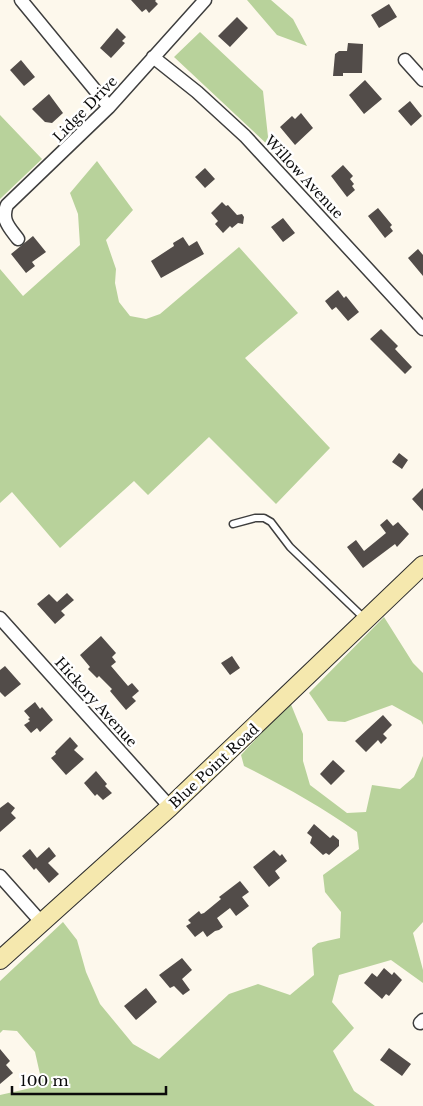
<svg xmlns="http://www.w3.org/2000/svg" width="423" height="1106" font-family="'Libre Baskerville',serif">
  <style>
    .forest { fill: #b8d29b }
    .building { fill: #524c49 }
    .lines { fill: none; stroke-linecap: round; stroke-linejoin: round }
    .lane-casing { stroke: #3e3e3e; stroke-width: 9 }
    .street-casing { stroke: #3e3e3e; stroke-width: 15 }
    .secondary-casing { stroke: #2d2d2d; stroke-width: 20 }
    .lane { stroke: #fff; stroke-width: 6 }
    .street { stroke: #fff; stroke-width: 12 }
    .secondary { stroke: #f5e8ae; stroke-width: 18 }
    .labels { text-anchor: middle; stroke-width: 5; stroke-linejoin: round; paint-order: stroke }
    .street-label { font-size: 14px; fill: #0b0b0b; stroke: #fff }
  </style>
  <rect width="100%" height="100%" fill="#fdf8ec"/>
  <path class="forest" d="M247 0H271L293 19 307 46 277 35Z
    M200 32 263 91 269 146 174 57Z
    M0 115 42 159 0 199Z
    M97 161 133 210 106 240 116 269 115 283 119 302 130 316 146 319 160 314 239 247 298 313 245 358 330 448 276 504 209 437 148 495 134 481 60 548 12 492 0 503V269L23 296 80 245 78 214 70 193Z
    M384 617 413 663 423 673V725L421 721 392 705 345 722 328 721 309 693Z
    M290 702 303 734V761L310 785 347 813 366 812 372 785 400 789 414 777 423 756V922L413 933 423 970V983L391 960 339 975 332 1002 354 1028 333 1051 354 1091 375 1106H0V1095L31 1088 42 1083 35 1052 17 1031 3 1030 0 1033V981L63 922 77 940 86 972 100 1004 133 1044 159 1059 229 994 258 984 290 995 314 975 312 948 318 943 340 938 341 912 325 892 323 875 359 849 357 832C320 806 284 786 244 766L241 755Z"/>
  <path class="building" d="M131 0H156L155 1 158 4 149 13 146 9 142 12Z
    M389 4 397 17 379 28 371 15Z
    M237 17 248 28 230 47 218 36Z
    M117 28 126 37 122 41 125 43 111 58 100 48Z
    M348 43 363 44 362 73H343V76H333L335 54 339 51H347Z
    M21 60 35 77 24 86 10 70Z
    M365 80 382 99 364 114 349 95Z
    M49 94 63 113 52 123 45 122 32 109Z
    M410 101 422 116 411 126 398 111Z
    M301 113 313 128 295 145 280 127 292 116 295 119Z
    M343 165 353 176 350 179 354 184 352 186 355 190 347 197 331 176Z
    M205 168 215 179 205 188 195 177Z
    M222 202 226 206 228 205 237 215 242 214 244 217 243 224 238 223 232 228 230 226 223 233 215 224 218 221 211 213Z
    M378 208 392 225 390 227 393 231 385 238 368 216Z
    M283 218 295 233 283 242 271 227Z
    M33 236 46 252 32 262 35 266 26 273 11 254Z
    M183 237 189 246 197 241 204 254 161 278 151 261 174 246 173 243Z
    M418 249 423 255V276L408 258Z
    M338 290 344 298 346 296 359 312 348 321 336 307 332 310 325 301Z
    M381 329 398 346 395 349 412 367 405 374 370 339Z
    M399 453 408 460 402 469 392 462Z
    M423 488V511L412 499Z
    M387 519 393 526 398 522 409 534 397 547 395 544 363 568 347 547 356 540 364 551 386 533 380 525Z
    M67 593 74 600 61 611 65 615 55 624 37 604 49 594 57 602Z
    M101 636 116 653 112 657 116 662 111 666 128 686 132 683 139 691 132 697 136 701 126 710 110 691 112 689 99 676 97 678 88 669 90 667 80 655Z
    M232 656 240 668 230 675 221 663Z
    M5 666 21 684 5 697 0 692V670Z
    M35 702 40 709 42 707 53 720 40 732 37 728 31 733 24 725 30 721 28 719 30 718 24 711Z
    M383 715 392 725 383 734 387 738 381 744 378 740 366 752 355 741Z
    M70 737 78 746 74 750 84 759 66 775 51 758 56 754 55 752Z
    M333 760 345 771 331 785 320 774Z
    M96 771 107 784 105 786 112 793 103 800 97 794 95 796 84 783Z
    M8 802 15 808 11 813 16 818 0 832V808Z
    M314 824 330 838 333 835 339 840V846L329 855 326 853 323 855 310 843 312 837 307 833Z
    M49 847 56 856 48 863 59 874 49 883 36 868 34 870 22 856 30 849 37 858Z
    M274 850 280 856 282 854 287 861 275 871 280 878 269 887 253 867Z
    M240 881 249 892 242 897 249 906 236 916 230 908 217 918 223 927 219 930 215 931 207 937 203 931 195 937 186 926 191 923 188 920 199 911 201 914 204 913 221 899 219 897Z
    M182 958 192 970 182 979 190 990 183 995 174 986 170 988 159 975Z
    M384 968 392 975 394 972 402 980 389 996 386 994 382 999 364 983 372 973 377 977Z
    M146 988 157 1002 136 1020 124 1006Z
    M389 1048 411 1064 402 1076 380 1060Z
    M0 1049 10 1061 6 1065 13 1073 0 1084Z"/>
  <g class="lines">
    <g class="lane-casing">
      <path id="lane" d="M233 524 255 518H264L271 522 290 547 366 620"/>
    </g>
    <g class="street-casing">
      <path id="street" d="M21 0 109 107
        M153 57 197 92 245 136 423 329
        M405 60 423 80
        M18 239C9 227 1 220 7 205L109 107 205 0
        M0 618 170 807
        M0 876 42 923
        M420 1023 423 1020"/>
    </g>
    <g class="secondary-casing">
      <path id="secondary" d="M0 960 170 807 423 565"/>
    </g>
    <use href="#lane" class="lane"/>
    <use href="#street" class="street"/>
    <use href="#secondary" class="secondary"/>
  </g>
  <g class="labels">
    <g class="street-label">
      <text transform="translate(85 109) rotate(-46)" y="5">Lidge Drive</text>
      <text transform="translate(304 177) rotate(47)" y="5">Willow Avenue</text>
      <text transform="translate(96 702) rotate(48)" y="5">Hickory Avenue</text>
      <text transform="translate(214 766) rotate(-43)" y="5">Blue Point Road</text>
    </g>
  </g>
  <path d="M12 1086v8h154v-8" fill="none" stroke="#0b0b0b" stroke-width="2.5"/>
  <text x="20" y="1086" font-size="15" fill="#0b0b0b" stroke="#ffffff" stroke-width="4" paint-order="stroke">100 m</text>
</svg>
